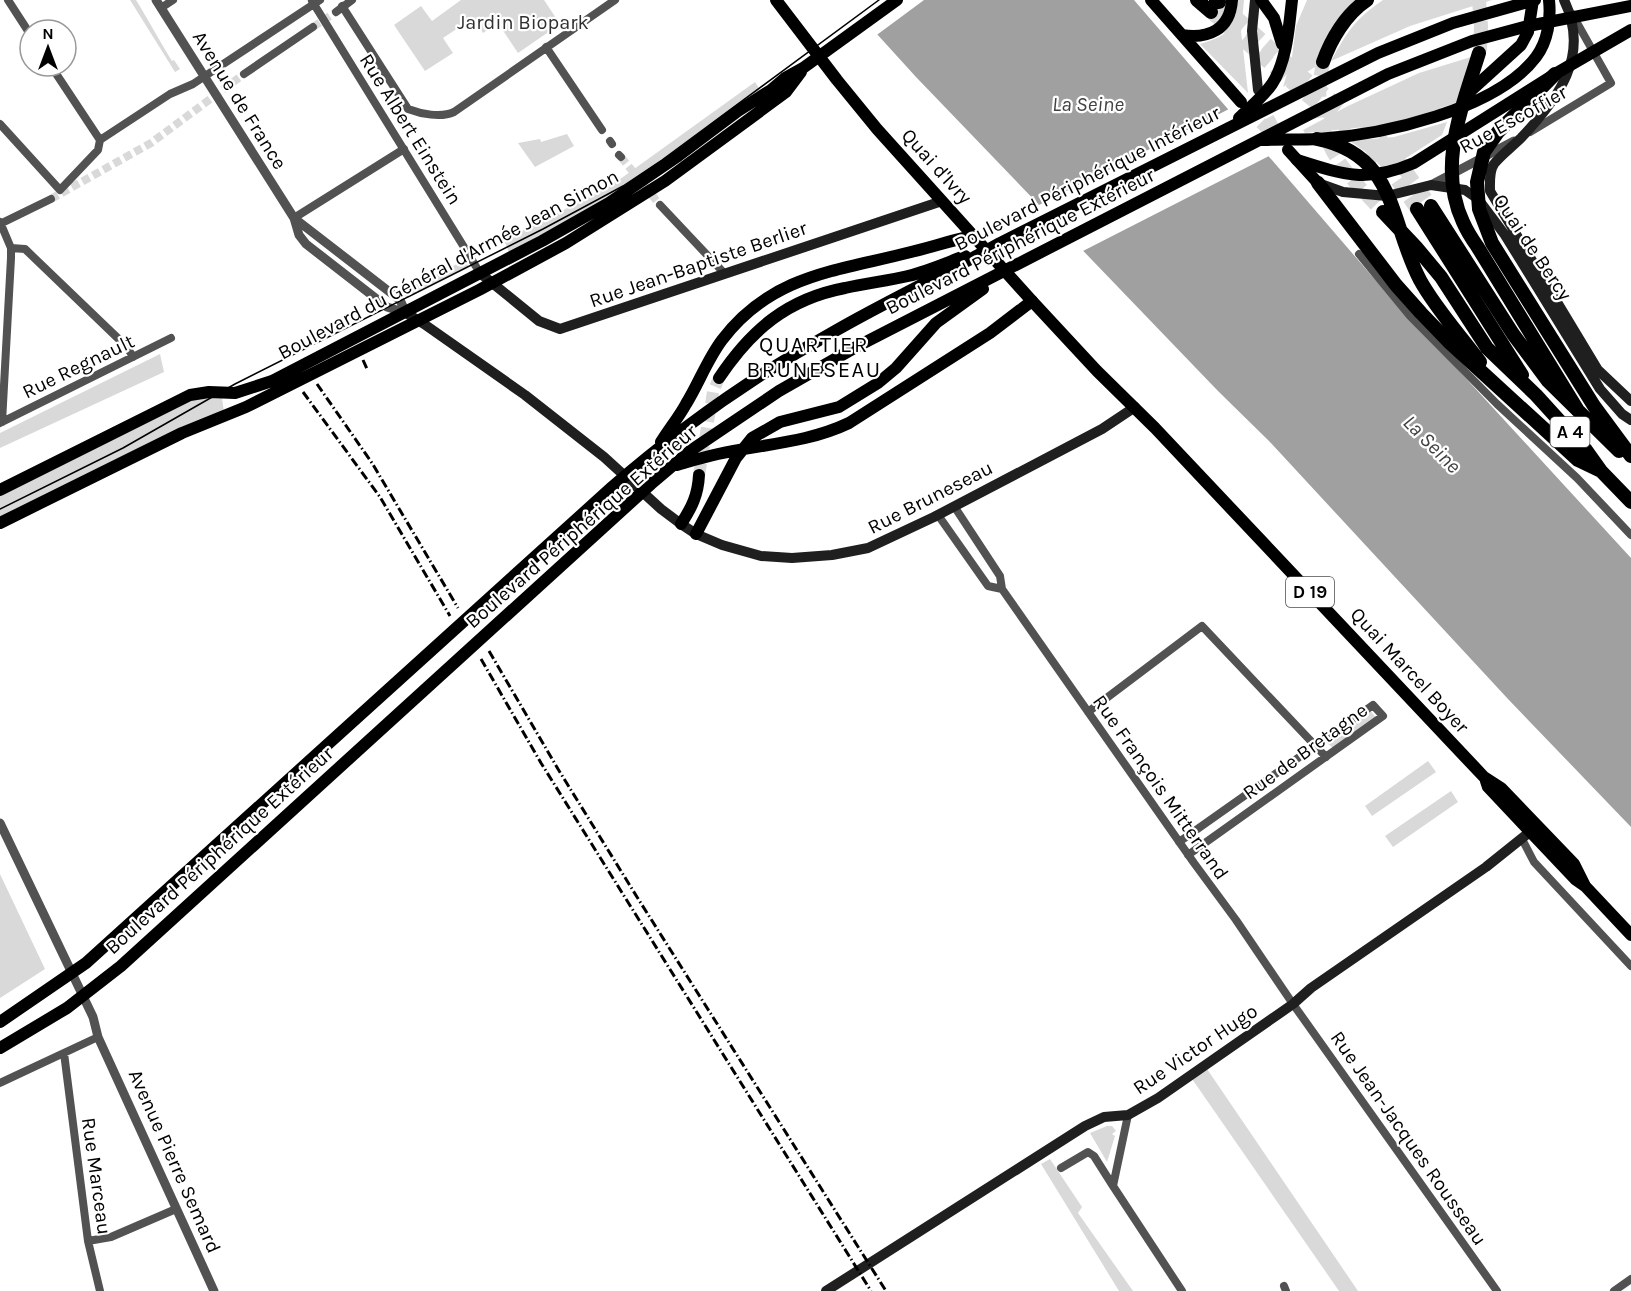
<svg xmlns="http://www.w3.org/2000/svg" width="1631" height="1291" font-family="Karla,sans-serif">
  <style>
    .green { fill: #d9d9d9 }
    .water { fill: #a0a0a0 }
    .pier { fill: #fff }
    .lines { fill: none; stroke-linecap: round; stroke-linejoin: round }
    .minor-tunnel { stroke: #d9d9d9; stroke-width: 8; stroke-dasharray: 8 4; stroke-linecap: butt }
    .secondary-tunnel { stroke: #d9d9d9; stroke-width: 10; stroke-dasharray: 10 5; stroke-linecap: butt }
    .primary-tunnel { stroke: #d9d9d9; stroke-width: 12; stroke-dasharray: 12 6; stroke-linecap: butt }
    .trunk-tunnel { stroke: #d9d9d9; stroke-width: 12; stroke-dasharray: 12 6; stroke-linecap: butt }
    .motorway-tunnel { stroke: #d9d9d9; stroke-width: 14; stroke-dasharray: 14 7; stroke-linecap: butt }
    .minor { stroke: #525252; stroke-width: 8 }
    .tertiary { stroke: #525252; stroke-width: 9 }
    .secondary { stroke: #1f1f1f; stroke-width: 10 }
    .primary { stroke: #000; stroke-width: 12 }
    .trunk { stroke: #000; stroke-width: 12 }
    .motorway { stroke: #000; stroke-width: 14 }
    .tram { stroke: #000; stroke-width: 1.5 }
    .rail { stroke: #000; stroke-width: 3; stroke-dasharray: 9 3 1.5 3; stroke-linecap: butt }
    .labels { text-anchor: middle; stroke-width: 4.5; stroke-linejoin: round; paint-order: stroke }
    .shield { fill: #fff; stroke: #4c4c4c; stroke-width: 1.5 }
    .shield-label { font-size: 18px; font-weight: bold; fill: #000 }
    .park-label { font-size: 20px; fill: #303030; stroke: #fff }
    .street-label { font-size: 20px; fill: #000; stroke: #fff }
    .water-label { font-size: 21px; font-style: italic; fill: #414141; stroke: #fff }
    .quarter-label { font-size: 22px; letter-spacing: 1.5px; fill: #000; stroke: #fff }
  </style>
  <rect width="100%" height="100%" fill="#fff"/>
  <path class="green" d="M130 0H136C149 21 159 40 172 61L174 60 180 69 175 72Z
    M461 0H544L560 24 518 53 498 23 483 33 473 18 443 38 453 53 425 71 394 25 421 6 432 21Z
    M1238 0H1244L1241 31 1248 93 1200 44C1227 36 1235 30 1238 0Z
    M1307 0H1356C1336 20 1321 39 1315 67L1283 87 1292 57 1296 26Z
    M1383 0H1492L1410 26 1331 61C1347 32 1355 19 1383 0Z
    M1471 57 1456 103 1440 108 1441 110 1384 125 1305 133 1303 130 1348 106 1419 73Z
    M755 82 760 90 663 161 600 203 509 252 504 240 595 194 623 177Z
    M1447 122 1442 135 1406 158 1382 168 1370 155 1350 141 1394 137Z
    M567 134 574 146 535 167 518 143 540 139 541 142Z
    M467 259 468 268 408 298 400 292Z
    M160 354 164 372 0 448V433Z
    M199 398H222L224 412 0 518V494L185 401Z
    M1370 710 1376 718 1333 748 1327 743 1328 740Z
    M1428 761 1436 772 1372 816 1365 806Z
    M1451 791 1458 802 1393 847 1385 836Z
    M0 874 45 969 0 998Z
    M1205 1066 1358 1291H1339L1190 1076Z
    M1107 1126H1112L1116 1131 1112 1134 1115 1136 1107 1162 1090 1133Z
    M1050 1159 1082 1207 1078 1213 1133 1291H1119L1041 1164Z"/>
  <path class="water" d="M846 0H1134L1371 275 1631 558V827L1508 699 1269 441 1218 391 916 77Z"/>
  <path class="pier" d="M843 0H924L874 37Z
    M1231 108 1271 155 1081 252 1037 206Z"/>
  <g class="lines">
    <path class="minor-tunnel" d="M313 27 336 12
      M621 157 660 205
      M51 199 151 143 244 74"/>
    <path class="secondary-tunnel" d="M1262 104 1280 138"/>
    <path class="primary-tunnel" d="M1248 110 1278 140"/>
    <path class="trunk-tunnel" d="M699 475 713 392 719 378"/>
    <path class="motorway-tunnel" d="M1479 0 1481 26 1480 51
      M1219 2 1302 76 1379 138 1395 156 1431 206
      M1211 12 1297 87 1370 147 1386 164 1417 209
      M1323 62C1309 135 1335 162 1383 212"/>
    <path class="minor" d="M8 0 30 34
      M312 1 480 273
      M342 6 408 109C421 114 441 118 454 112L615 0
      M161 8 173 0
      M336 12 352 0
      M546 47 602 130
      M51 66 100 140
      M244 74 313 27
      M0 124 60 190 98 150 100 140 170 94 193 84 320 0
      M1530 132 1611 83 1572 14
      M610 141 612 144
      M619 155 621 157
      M660 205 725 274
      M294 218 404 149
      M0 222 11 248V258L2 422
      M0 224 51 199
      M11 248 25 249 127 347 133 357
      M1359 254 1410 316 1497 404 1577 478 1631 535
      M0 423 171 338
      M954 506 1000 576 1002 589 1194 863 1236 920 1293 1004 1497 1291
      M938 515 988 586 1002 589
      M1088 712 1202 626 1326 757
      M1522 839 1534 862 1631 966
      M1179 842 1373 705 1383 716 1188 855
      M64 1053 88 1241 100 1291
      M0 1083 98 1037
      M1128 1115 1113 1186 1182 1291
      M1061 1168 1088 1152 1094 1156 1113 1186
      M88 1241 111 1237 176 1209
      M1284 1286 1286 1291
      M1614 1291 1631 1279"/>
    <path class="tertiary" d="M156 0 294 218 299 235 306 244 387 307 406 313
      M1431 185 1514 141
      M294 218 400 300 406 313
      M0 823 93 1017 98 1037 214 1291"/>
    <path class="secondary" d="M1255 0 1252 31 1258 90
      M1564 0C1591 56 1558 99 1521 138 1512 147 1501 155 1494 164 1489 171 1490 183 1490 191L1598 370 1631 401
      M1318 183 1343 192 1387 196 1431 185 1465 190 1478 199 1505 235 1600 389 1622 414 1631 420
      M480 273 539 321 560 329 942 201
      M406 313 424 324 525 395 604 457 661 509 681 524 696 534 722 545 761 556 792 558 832 555 868 548 934 517 1102 429 1135 407
      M826 1291 1085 1126 1104 1117 1128 1115 1158 1098 1293 1004 1311 988 1486 867 1536 827"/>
    <path class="primary" d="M776 0 837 80 877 129 1032 301 1097 371 1155 428 1484 777 1501 788 1574 864 1585 886
      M1151 0 1241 102
      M1182 35C1208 39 1230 30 1232 0
      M1288 150 1318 183
      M0 490 190 395 209 392 235 393 272 381 542 241 609 203 678 156 738 111 771 90 785 78 803 68 897 0
      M0 523 182 433 246 407 479 290 566 243 665 181 786 92 801 72
      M1486 781 1488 787 1575 879 1585 886 1631 935"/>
    <path class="trunk" d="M1261 0 1274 18 1282 44
      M1466 95 1521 45 1528 32 1533 0
      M1239 118C1250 107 1263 97 1272 84 1287 61 1289 26 1292 0
      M1263 140C1282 139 1300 140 1318 139 1382 135 1496 110 1536 57 1548 41 1551 19 1549 0
      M1297 160C1344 175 1367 183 1414 163L1555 74 1631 30
      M719 378C751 330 787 299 845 288 866 283 888 281 908 276 928 271 946 263 965 256
      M661 442C669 429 679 417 686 404 699 383 707 360 722 340 772 274 838 271 911 252 932 247 952 240 973 236
      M677 465C691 461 704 457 718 454 763 444 807 443 849 423L990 333 1032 301
      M681 524C692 507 698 495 699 475
      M696 534 736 458 752 438 780 422 839 407 878 383 896 368 936 323 983 289
      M0 1022 86 963 611 488C680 428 755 375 835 331 889 300 945 274 1000 243L1378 53 1453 23 1535 0
      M0 1048 67 1008 121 966 651 484 690 451 779 391 856 347 1388 74 1472 41 1528 26 1631 6"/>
    <path class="motorway" d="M1197 0 1211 12
      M1216 0 1219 2
      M1479 53C1462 108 1437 166 1463 222 1467 231 1472 239 1477 246L1577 409
      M1323 62C1331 39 1346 14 1367 0
      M1555 74 1498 132 1484 152 1477 182 1479 209 1492 243 1594 406 1631 456
      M1317 139C1397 155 1389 221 1420 280 1436 309 1460 335 1480 362
      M1318 183 1396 285 1421 313 1448 341 1578 460 1601 471
      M1431 206 1513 334 1548 381 1619 451
      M1417 209 1522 375
      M1383 212 1416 247 1441 277 1487 348 1536 395 1586 450 1601 471 1631 502"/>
    <path class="tram" d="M0 509 123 448 235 384 543 229 623 186 662 160 879 0"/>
    <path class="rail" d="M363 360 367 369
      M317 384 372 463 458 608
      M303 392 380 497 450 616
      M489 651 558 769 637 897 886 1291
      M481 659 541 763 871 1291"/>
  </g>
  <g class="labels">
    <g class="shield">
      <rect x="1550.5" y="417" width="39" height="30" rx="4.5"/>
      <rect x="1286" y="577" width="48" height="30" rx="4.5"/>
    </g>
    <g class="shield-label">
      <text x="1570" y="438">A 4</text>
      <text x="1310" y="598">D 19</text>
    </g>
    <g class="park-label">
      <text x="523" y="29">Jardin Biopark</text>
    </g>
    <g class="street-label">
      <text transform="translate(240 100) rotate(58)" y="7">Avenue de France</text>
      <text transform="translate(1513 119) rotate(-29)" y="7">Rue Escoffier</text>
      <text transform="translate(411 129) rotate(58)" y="7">Rue Albert Einstein</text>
      <text transform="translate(937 166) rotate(48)" y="7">Quai d'Ivry</text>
      <text transform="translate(1087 178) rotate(-27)" y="7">Boulevard Périphérique Intérieur</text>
      <text transform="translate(1020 241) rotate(-27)" y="7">Boulevard Périphérique Extérieur</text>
      <text transform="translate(1533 247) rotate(56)" y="7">Quai de Bercy</text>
      <text transform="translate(448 264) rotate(-28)" y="7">Boulevard du Général d'Armée Jean Simon</text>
      <text transform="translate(698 264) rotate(-19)" y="7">Rue Jean-Baptiste Berlier</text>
      <text transform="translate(78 366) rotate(-26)" y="7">Rue Regnault</text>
      <text transform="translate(930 497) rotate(-27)" y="7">Rue Bruneseau</text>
      <text transform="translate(581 526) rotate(-41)" y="7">Boulevard Périphérique Extérieur</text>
      <text transform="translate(1410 670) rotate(47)" y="7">Quai Marcel Boyer</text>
      <text transform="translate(1305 751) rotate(-36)" y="7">Rue de Bretagne</text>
      <text transform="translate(1161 787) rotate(55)" y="7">Rue François Mitterrand</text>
      <text transform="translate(219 850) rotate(-42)" y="7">Boulevard Périphérique Extérieur</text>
      <text transform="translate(1195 1049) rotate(-34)" y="7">Rue Victor Hugo</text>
      <text transform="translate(1409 1138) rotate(55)" y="7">Rue Jean-Jacques Rousseau</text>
      <text transform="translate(175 1161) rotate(66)" y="7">Avenue Pierre Semard</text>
      <text transform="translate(97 1176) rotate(82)" y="7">Rue Marceau</text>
    </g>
    <g class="water-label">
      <text x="1088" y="111">La Seine</text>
      <text transform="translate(1432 444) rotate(45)" y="7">La Seine</text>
    </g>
    <g class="quarter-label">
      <text x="814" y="352">QUARTIER<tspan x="814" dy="25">BRUNESEAU</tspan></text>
    </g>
  </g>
  <g transform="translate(48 48)"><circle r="28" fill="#ffffff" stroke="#999999" stroke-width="1.5"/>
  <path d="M0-4.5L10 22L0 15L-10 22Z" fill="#000000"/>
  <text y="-9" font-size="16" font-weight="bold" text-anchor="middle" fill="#000000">N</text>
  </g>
</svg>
